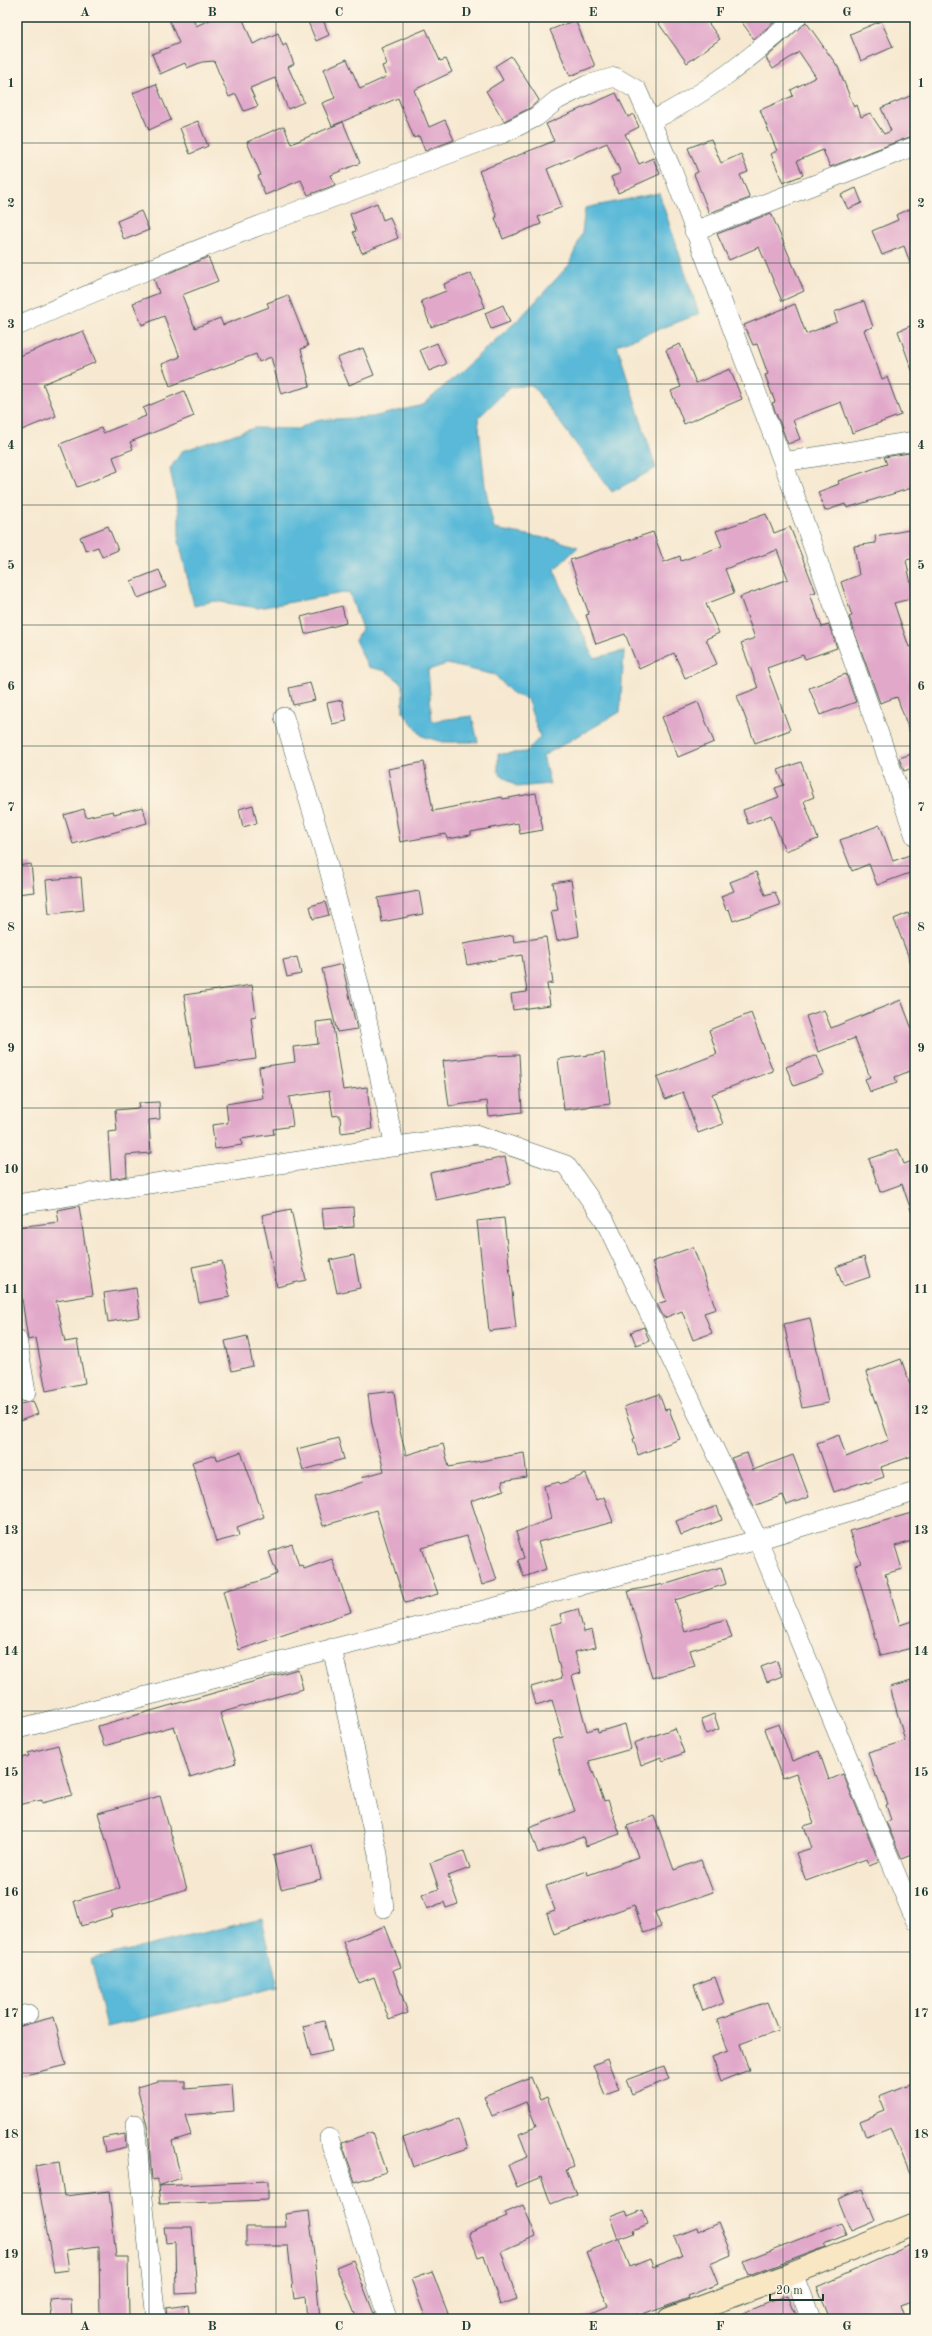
<svg xmlns="http://www.w3.org/2000/svg" width="932" height="2336" font-family="'Old Standard TT',serif">
  <style>
    .water { fill: #5ab9d8; stroke: #3c7b86 }
    .building { fill: #e1a8ca }
    .lines { fill: none; stroke-linecap: round; stroke-linejoin: round }
    .street-casing { stroke: #3f574c; stroke-width: 20 }
    .secondary-casing { stroke: #3f574c; stroke-width: 24 }
    .street { stroke: #fff; stroke-width: 19 }
    .secondary { stroke: #f9e7c3; stroke-width: 22 }
    .grid { fill: none; stroke: #1f3d34; stroke-width: 1; stroke-opacity: 0.55 }
    .neatline { fill: none; stroke: #1f3d34; stroke-width: 1.5 }
    .grid-label { font-size: 13px; text-anchor: middle; font-weight: bold; fill: #1f3d34 }
  </style>
  <rect width="100%" height="100%" fill="#fcf5e5"/>
  <filter id="ink" filterUnits="userSpaceOnUse"><feTurbulence type="fractalNoise" baseFrequency=".025" numOctaves="2"/><feDisplacementMap in="SourceGraphic" scale="8" xChannelSelector="R" yChannelSelector="G"/><feConvolveMatrix kernelMatrix="1 2 1 2 8 2 1 2 1" color-interpolation-filters="sRGB"/></filter>
  <filter id="wash" filterUnits="userSpaceOnUse"><feTurbulence type="fractalNoise" baseFrequency=".012" numOctaves="4" result="noise"/><feDisplacementMap in="SourceGraphic" scale="16" xChannelSelector="R" yChannelSelector="G"/><feGaussianBlur stdDeviation="0.9" result="paint"/><feColorMatrix in="noise" values="0 0 0 0 0 0 0 0 0 0 0 0 0 0 0 0 0 1.4 0 .05"/><feComposite in="paint" operator="in"/></filter>
  <g filter="url(#wash)">
    <rect width="100%" height="100%" fill="#f7e9d1"/>
    <path class="water" d="M659 193 699 314 617 345 656 468 612 492 532 385 510 387 478 418 485 486 494 529 556 540 578 547 554 570 594 658 624 651 620 712 543 756 550 784 517 787 498 772V754L526 752 540 737 527 699 513 694 495 675 447 664 428 670 432 721 472 716 478 742H442L422 736 403 712V684L386 671 368 667 355 640 362 629 349 592 258 608 214 601 194 606 179 541V513L170 469 182 451 254 428 298 429 315 420 372 417 423 405 520 318 569 265 582 233 585 208Z
      M262 1919 278 1987 107 2027 91 1959Z"/>
    <g id="blocks">
      <path class="building" d="M168 17H192L196 26 216 17H242L253 44 278 33 283 46 286 44 294 64 288 67 304 102 288 109 275 78 250 88 258 106 244 111 236 94 229 97 214 61 202 62 187 68 185 63 160 74 152 54 179 43Z
        M306 17H322L329 35 316 41Z
        M654 17H704L720 39 687 63Z
        M738 17H780L754 39Z
        M575 20 595 66 570 76 550 30Z
        M881 21 893 47 861 61 850 34Z
        M806 22 838 67 854 107 857 105 861 117 870 113 884 134 891 131 881 108 915 94V135L830 167 823 150 797 161 803 175 783 183 771 154 777 151 760 110 793 96 791 90 816 77 799 52 773 69 766 58Z
        M426 29 440 61 446 59 452 72 414 90 429 127 445 120 454 140 425 151 419 136 414 138 398 98 332 126 322 103 335 98 324 69 347 59 360 89 386 77 382 66 387 64 381 48Z
        M511 56 539 100 530 108 504 121 486 91 503 80 495 66Z
        M156 84 171 120 149 130 133 93Z
        M616 93 628 117 633 114 639 127 625 134 639 164 653 158 660 174 618 193 611 177 621 173 607 143 547 169 562 207 538 217 541 224 503 239 495 218 497 217 479 171 554 141 546 124Z
        M198 121 208 146 190 154 180 128Z
        M343 122 360 163 331 175 335 185 308 195 301 180 265 195 258 176 261 175 247 142 284 126 291 144Z
        M711 139 721 163 741 154 748 172 740 175 750 198 709 213 694 174 698 172 688 148Z
        M856 188 862 203 848 209 841 195Z
        M377 203 383 220 390 217 398 238 362 253 353 232 356 231 350 214Z
        M915 207V271H913L904 246 882 255 872 231 898 220 896 215Z
        M141 211 149 230 124 240 117 221Z
        M771 213 804 291 782 301 759 247 729 260 717 234Z
        M208 257 218 281 182 295 195 328 220 318 223 325 269 307 267 303 288 295 308 346 301 349 310 386 281 394 271 357 259 362 256 354 170 386 162 364 180 357 164 316 142 325 133 303 159 293 154 279Z
        M471 273 485 307 431 327 421 301 446 291 444 284Z
        M864 301 873 327 864 330 882 379 887 377 901 415 852 433 841 402 793 420 800 439 788 444 772 403 775 402 765 375 768 374 757 344 753 345 744 325 795 304 806 334 837 322 834 312Z
        M503 305 510 322 491 329 485 313Z
        M915 324V373H913L898 331Z
        M83 331 96 362 43 384 56 416 17 432V357Z
        M437 343 446 364 429 371 420 350Z
        M680 344 696 383 730 369 742 399 684 424 671 391 681 387 666 350Z
        M363 348 374 375 349 385 337 358Z
        M184 391 194 416 130 442 133 449 113 457 118 471 77 487 60 444 101 428 103 433 146 416 143 408Z
        M909 453 915 468V487L847 508 845 504 825 511 818 492 839 484 838 481 887 464 884 457Z
        M766 514 774 533 790 527 816 592 810 594 822 627 829 625 837 648 805 659 803 655 767 668 790 730 755 743 737 696 758 688 741 643 755 638 740 597 788 579 777 550 725 569 734 593 706 604 719 633 706 639 717 664 685 678 674 653 639 669 625 634 596 644 586 615 589 614 570 560 653 532 664 562 680 556 681 561 722 546 716 531Z
        M108 526 118 550 102 557 98 547 86 551 80 537Z
        M915 529V558L906 560 914 598 894 603 909 647 915 645V741H913L897 697 880 703 849 617 852 616 841 582 859 575 854 546 876 543 875 536Z
        M159 570 166 587 138 598 131 581Z
        M342 606 346 623 305 634 301 617Z
        M846 674 856 702 820 715 809 688Z
        M310 683 315 700 293 705 289 688Z
        M342 700 347 721 332 724 327 703Z
        M698 702 714 742 678 757 662 717Z
        M915 753V767L904 771 899 758Z
        M424 762 433 811 502 797 503 799 536 793 543 830 520 834 518 823 471 832V835L447 839 446 834 400 842 388 769Z
        M801 762 814 797 804 801 818 839 785 851 771 815 748 824 743 810 779 797 775 788 784 785 778 770Z
        M253 805 257 823 243 827 239 809Z
        M143 807 147 823 73 844 64 815 84 809 86 817 113 811 114 814Z
        M880 825 893 861 915 853V871L877 885 869 864 852 871 840 840Z
        M31 864 34 892 17 894V866Z
        M756 872 765 895 775 892 780 905 733 921 729 909 726 910 721 896 734 891 730 882Z
        M81 877 84 910 49 914 46 880Z
        M571 880 579 936 557 941 551 911 558 910 553 883Z
        M419 891 423 914 382 922 378 898Z
        M325 902 329 915 313 919 310 906Z
        M908 913 915 930 914 971 894 919Z
        M513 935 514 942 546 937 553 983 547 984 550 1005 513 1010 511 994 527 992 522 955 467 965 463 944Z
        M297 957 301 974 287 977 283 960Z
        M342 964 357 1029 337 1032 322 969Z
        M252 985 256 1016 251 1017 256 1059 195 1068 184 995Z
        M901 1000 915 1037V1069L895 1077 897 1083 870 1092 865 1079 870 1077 855 1038 818 1052 806 1016 824 1010 831 1028Z
        M751 1013 773 1071 712 1094 723 1124 698 1133 683 1092 665 1099 657 1077 717 1054 709 1030Z
        M332 1020 343 1090 367 1087 372 1129 341 1133 340 1115 333 1116 329 1091 289 1097 293 1126 273 1129 274 1134 241 1139 242 1145 215 1149 212 1125 228 1123 226 1104 263 1098 259 1067 295 1062 293 1047 318 1044 316 1022Z
        M604 1053 610 1104 564 1110 558 1059Z
        M519 1055 522 1112 489 1116 487 1101 449 1106 443 1061 487 1056Z
        M817 1055 824 1074 794 1086 786 1067Z
        M159 1102 160 1119 149 1120 151 1153 126 1155 127 1176 111 1179 108 1132 117 1131 115 1110 139 1108 138 1103Z
        M898 1149 904 1164 915 1160V1216H913L902 1184 880 1192 869 1159Z
        M505 1157 511 1184 436 1200 430 1173Z
        M79 1206 93 1295 56 1301 65 1342 77 1340 85 1383 46 1391 36 1338 28 1340 17 1265V1227L59 1222 57 1210Z
        M353 1207 354 1227 324 1229 322 1209Z
        M291 1209 306 1280 277 1287 262 1215Z
        M504 1218 516 1328 489 1331 477 1221Z
        M693 1247 716 1309 704 1313 712 1333 693 1340 682 1311 664 1318 657 1304 666 1301 652 1262Z
        M354 1255 360 1288 337 1293 330 1260Z
        M864 1257 870 1277 843 1286 836 1267Z
        M222 1261 230 1297 199 1303 192 1267Z
        M136 1288 140 1317 108 1322 104 1293Z
        M810 1318 828 1403 802 1408 784 1324Z
        M644 1327 649 1341 636 1345 631 1332Z
        M247 1336 253 1366 232 1371 225 1341Z
        M901 1359 915 1398V1455L881 1467 884 1477 867 1483 866 1481 834 1492 817 1443 839 1435 846 1457 889 1440 866 1372Z
        M394 1391 398 1423 406 1455 443 1444 449 1467 524 1453 527 1477 502 1481 504 1490 471 1501 497 1580 482 1585 467 1536 422 1548 438 1594 405 1603 376 1510 323 1526 314 1497 363 1482 362 1477 384 1471 372 1424 368 1394Z
        M659 1394 665 1410 669 1409 680 1439 638 1455 633 1439 635 1438 624 1407Z
        M33 1401 38 1414 17 1422V1405Z
        M338 1438 344 1459 303 1470 297 1449Z
        M241 1452 264 1517 237 1527 239 1536 216 1542 192 1462 216 1455 217 1460Z
        M747 1453 753 1470 793 1455 809 1497 787 1505 783 1495 754 1506 731 1458Z
        M586 1474 596 1500 604 1497 613 1522 538 1542 546 1569 524 1577 518 1560 524 1558 516 1532 551 1519 544 1486 559 1482 560 1484Z
        M717 1506 722 1520 681 1535 676 1521Z
        M915 1512V1540L895 1546 902 1569 885 1574 900 1625 915 1620V1647L881 1656 855 1565 861 1563 849 1531Z
        M292 1544 299 1566 302 1565 304 1569 332 1559 351 1612 239 1650 223 1591 260 1581 277 1574 269 1552Z
        M721 1567 726 1584 675 1600 685 1632 726 1619 732 1638 690 1650 695 1666 652 1678 628 1591 670 1583Z
        M578 1609 584 1632 592 1630 596 1647 575 1652 581 1673 572 1676 587 1731 597 1728 598 1732 625 1724 631 1749 589 1761 604 1801 608 1800 620 1834 586 1846 583 1837 538 1853 529 1828 575 1811 561 1775 552 1740 563 1737 552 1700 536 1705 531 1687 562 1678 550 1625 562 1622 560 1614Z
        M777 1661 782 1676 767 1682 761 1667Z
        M298 1669 303 1689 220 1713 236 1763 190 1777 174 1726 104 1746 98 1726Z
        M915 1680V1854L902 1859 886 1822 891 1820 886 1805 888 1804 877 1776H875L868 1752 905 1741 890 1687Z
        M714 1714 719 1729 706 1734 701 1719Z
        M779 1724 792 1761 819 1751 829 1780 843 1774 879 1862 869 1866 866 1859 806 1881 796 1853 812 1848 804 1826 814 1823 796 1773 782 1778 764 1729Z
        M675 1728 684 1753 663 1761 661 1757 641 1765 634 1743Z
        M58 1745 72 1795 42 1803V1800L17 1805V1759L29 1756 28 1753Z
        M160 1796 187 1889 111 1911 113 1916 81 1926 74 1901 120 1888 98 1813Z
        M654 1816 674 1870 701 1860 713 1892 655 1912 661 1927 644 1933 634 1905 554 1934 547 1913 555 1910 546 1886 587 1871 588 1875 638 1857 627 1826Z
        M313 1845 321 1879 281 1889 273 1855Z
        M464 1851 470 1868 448 1876 458 1904 446 1908 444 1902 427 1909 422 1895 439 1889 430 1863Z
        M385 1926 401 1967 393 1970 408 2013 389 2020 374 1977 359 1983 343 1942Z
        M715 1977 724 2003 703 2011 694 1985Z
        M767 2002 778 2030 740 2044 749 2070 721 2081 712 2057 728 2051 717 2019Z
        M54 2017 66 2065 22 2076 17 2055V2027Z
        M324 2021 332 2051 311 2056 303 2026Z
        M607 2059 619 2090 605 2095 593 2065Z
        M664 2066 669 2079 632 2094 626 2080Z
        M531 2077 540 2100 547 2097 574 2167 566 2170 576 2194 551 2204 541 2177 517 2187 508 2165 528 2157 519 2134 536 2127 526 2102 492 2116 484 2096Z
        M158 2081H185V2089L232 2085 234 2111 185 2115 191 2135 172 2141 181 2178 158 2186V2179L152 2180 148 2130 137 2087Z
        M915 2082V2184H914L891 2127 866 2137 860 2121 885 2111 879 2096Z
        M458 2119 468 2148 413 2167 403 2138Z
        M372 2132 386 2172 355 2182 342 2143Z
        M125 2134 126 2147 105 2152 102 2138Z
        M59 2162 64 2196 109 2191 116 2257H128L129 2319H100L99 2246 66 2250 69 2270 54 2272 35 2166Z
        M268 2181V2200L160 2204 158 2186Z
        M862 2189 875 2221 851 2231 838 2199Z
        M523 2205 536 2236 501 2251 517 2299 500 2305 484 2255 478 2257 469 2233 507 2217 505 2213Z
        M643 2210 648 2224 633 2230 634 2233 619 2239 630 2267 650 2259 653 2267 682 2256 674 2237 697 2228 698 2232 718 2223 731 2255 710 2264 718 2284 688 2296 689 2298 640 2316 639 2314 625 2319H578L608 2306 586 2252 618 2239 610 2217 626 2211 628 2216Z
        M309 2211 315 2264 320 2319H307L305 2297 294 2299 288 2246H246V2227H286L285 2214Z
        M841 2223 846 2235 824 2244 826 2247 749 2276 743 2261Z
        M164 2227H192L197 2293 176 2294 175 2242 166 2243Z
        M915 2243V2300L901 2305 906 2319H830L817 2287Z
        M353 2260 376 2319H357L336 2267Z
        M432 2271 450 2319H426L411 2279Z
        M788 2295 798 2319H732L731 2318Z
        M61 2299H71L72 2319H52L50 2300Z
        M188 2305 190 2319H167L166 2308Z"/>
    </g>
  </g>
  <g filter="url(#ink)">
    <use href="#blocks" fill-opacity="0" stroke="#3f574c" stroke-width="1"/>
    <g class="lines">
      <g class="street-casing">
        <path id="street" d="M651 121C705 95 752 57 797 17
          M694 231 915 146
          M17 326C176 254 341 195 504 133L536 117 557 100 587 85 615 77 637 90 672 170 783 462 915 836
          M783 462 915 441
          M284 717 325 854 359 984 395 1147
          M17 1204 476 1134 566 1165 604 1219 758 1540 915 1920
          M17 1339 26 1392
          M332 1648 378 1854 384 1908
          M17 1729 758 1540 915 1492
          M17 2016 28 2014
          M135 2124 156 2319
          M329 2138 388 2319
          M794 2273 811 2319"/>
      </g>
      <g class="secondary-casing">
        <path id="secondary" d="M669 2319 794 2273 915 2224"/>
      </g>
      <use href="#street" class="street"/>
      <use href="#secondary" class="secondary"/>
    </g>
  </g>
  <path class="grid" d="M149 17V2319M276 17V2319M403 17V2319M529 17V2319M656 17V2319M783 17V2319M17 143H915M17 263H915M17 384H915M17 505H915M17 625H915M17 746H915M17 866H915M17 987H915M17 1108H915M17 1228H915M17 1349H915M17 1470H915M17 1590H915M17 1711H915M17 1831H915M17 1952H915M17 2073H915M17 2193H915"/>
  <rect width="932" height="2336" fill="none" stroke="#fcf5e5" stroke-width="44"/>
  <path d="M770 2294v6h53v-6" fill="none" stroke="#1f3d34" stroke-width="2"/>
  <text x="776" y="2294" font-size="12" fill="#1f3d34" stroke="#fcf5e5" stroke-width="3" paint-order="stroke">20 m</text>
  <rect x="22" y="22" width="888" height="2292" class="neatline"/>
  <g class="grid-label">
    <text x="85" y="16">A</text>
    <text x="212" y="16">B</text>
    <text x="339" y="16">C</text>
    <text x="466" y="16">D</text>
    <text x="593" y="16">E</text>
    <text x="720" y="16">F</text>
    <text x="847" y="16">G</text>
    <text x="11" y="87">1</text>
    <text x="921" y="87">1</text>
    <text x="11" y="207">2</text>
    <text x="921" y="207">2</text>
    <text x="11" y="328">3</text>
    <text x="921" y="328">3</text>
    <text x="11" y="449">4</text>
    <text x="921" y="449">4</text>
    <text x="11" y="569">5</text>
    <text x="921" y="569">5</text>
    <text x="11" y="690">6</text>
    <text x="921" y="690">6</text>
    <text x="11" y="811">7</text>
    <text x="921" y="811">7</text>
    <text x="11" y="931">8</text>
    <text x="921" y="931">8</text>
    <text x="11" y="1052">9</text>
    <text x="921" y="1052">9</text>
    <text x="11" y="1173">10</text>
    <text x="921" y="1173">10</text>
    <text x="11" y="1293">11</text>
    <text x="921" y="1293">11</text>
    <text x="11" y="1414">12</text>
    <text x="921" y="1414">12</text>
    <text x="11" y="1534">13</text>
    <text x="921" y="1534">13</text>
    <text x="11" y="1655">14</text>
    <text x="921" y="1655">14</text>
    <text x="11" y="1776">15</text>
    <text x="921" y="1776">15</text>
    <text x="11" y="1896">16</text>
    <text x="921" y="1896">16</text>
    <text x="11" y="2017">17</text>
    <text x="921" y="2017">17</text>
    <text x="11" y="2138">18</text>
    <text x="921" y="2138">18</text>
    <text x="11" y="2258">19</text>
    <text x="921" y="2258">19</text>
    <text x="85" y="2330">A</text>
    <text x="212" y="2330">B</text>
    <text x="339" y="2330">C</text>
    <text x="466" y="2330">D</text>
    <text x="593" y="2330">E</text>
    <text x="720" y="2330">F</text>
    <text x="847" y="2330">G</text>
  </g>
</svg>
